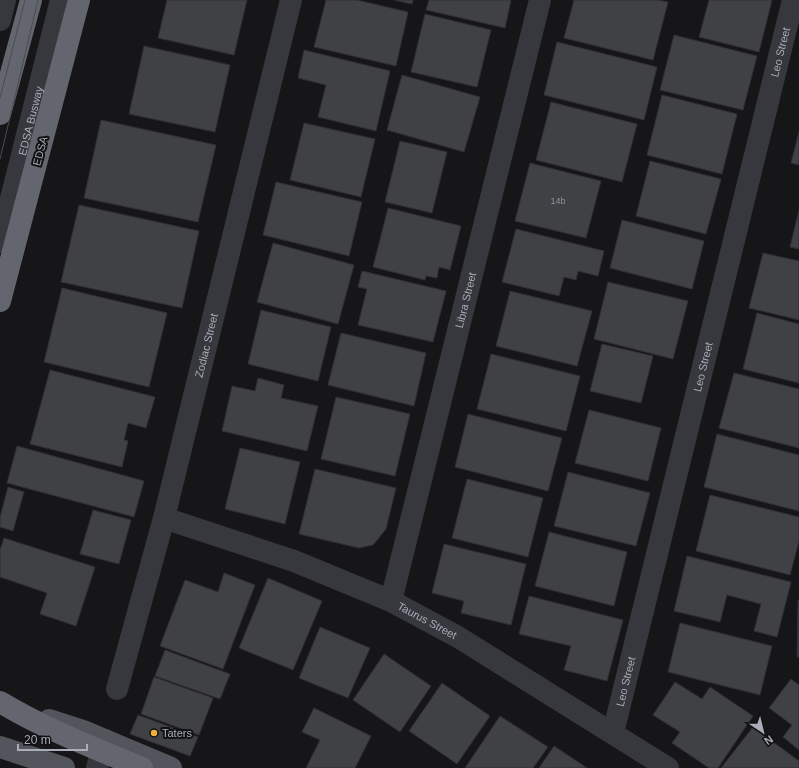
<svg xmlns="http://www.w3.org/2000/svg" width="799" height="768" font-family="Helvetica,sans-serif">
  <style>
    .building { fill: #404145; stroke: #303034 }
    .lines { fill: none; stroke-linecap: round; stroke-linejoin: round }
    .minor { stroke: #37383d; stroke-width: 22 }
    .major { stroke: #53555c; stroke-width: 22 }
    .highway { stroke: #63666e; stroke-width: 22 }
    .tram { stroke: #4a4c52; stroke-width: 1 }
    .highway-bridge { stroke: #63666e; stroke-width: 22 }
    .poi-dot { fill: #f2b134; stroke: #111113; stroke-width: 1.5 }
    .labels { text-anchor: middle; stroke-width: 4; stroke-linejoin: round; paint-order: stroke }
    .number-label { font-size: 9px; fill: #8e929b }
    .street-label { font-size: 11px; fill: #a8adb8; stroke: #111113 }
    .poi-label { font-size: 11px; fill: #a8adb8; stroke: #111113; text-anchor: start }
  </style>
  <rect width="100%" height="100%" fill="#161618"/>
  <path class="building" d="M167 0H247L234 55 158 38Z
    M326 0H357L408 12 396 66 314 47Z
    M394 0H413L412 4Z
    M429 0H511L505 28 426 10Z
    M574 0H658L668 2 653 60 564 38Z
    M709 0H772L759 52 699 37Z
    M425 14 491 30 477 87 411 72Z
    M674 35 757 56 743 110 660 90Z
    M557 42 657 67 644 120 544 95Z
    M144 46 230 65 215 132 129 114Z
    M304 50 390 71 376 131 318 117 326 85 298 78Z
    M402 75 480 97 464 152 387 130Z
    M662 95 737 114 722 174 647 155Z
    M551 102 637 124 622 182 536 160Z
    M101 120 216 145 198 222 84 198Z
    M304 123 375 139 361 197 290 180Z
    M799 132V165L791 163Z
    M400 141 447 152 432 213 385 202Z
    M650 161 721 179 706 234 636 216Z
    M530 163 601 181 586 238 515 221Z
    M276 182 362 202 349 256 263 235Z
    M79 205 199 231 182 308 61 282Z
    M388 208 461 226 450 270 439 267 437 278 426 276 425 280 373 267Z
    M799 210V249L790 247Z
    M622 220 704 241 692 289 610 268Z
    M516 229 604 251 598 276 578 271 576 280 564 277 559 296 502 282Z
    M273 243 354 265 338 324 257 302Z
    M763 253 799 261V320L749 308Z
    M362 271 446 291 433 342 358 325 367 289 358 287Z
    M608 282 688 301 673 359 594 339Z
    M62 288 167 313 149 387 44 362Z
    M510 291 592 311 577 366 496 346Z
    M261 310 331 327 318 381 248 364Z
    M757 313 799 324V383L743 369Z
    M341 333 426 353 414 406 328 385Z
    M602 344 653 356 641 403 590 391Z
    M491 354 580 376 566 431 477 409Z
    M50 370 155 397 146 428 128 423 124 440 128 441 122 467 30 444Z
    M734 373 799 389V448L719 428Z
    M258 378 284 385 281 398 318 406 307 451 222 431 232 386 255 391Z
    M336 397 410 414 395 476 321 459Z
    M589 410 661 428 648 481 575 463Z
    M468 414 562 438 548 491 455 467Z
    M717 434 799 455V511L704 487Z
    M17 446 144 481 134 517 7 483Z
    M240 448 300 462 285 524 225 509Z
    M315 469 396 488 386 529 373 545 359 548 299 534Z
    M568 472 650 493 636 546 554 526Z
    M467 479 543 498 528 557 452 538Z
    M8 487 24 492 13 531 0 527V517Z
    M710 495 799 517V541L790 575 696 551Z
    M93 510 131 520 119 564 80 554Z
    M549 532 627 552 614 606 535 586Z
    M4 538 95 567 76 626 40 614 47 593 0 577V550Z
    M444 544 526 564 511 625 461 613 464 601 432 593Z
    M687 556 791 582 777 637 754 631 761 604 727 595 720 622 674 611Z
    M224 573 255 585 223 669 160 646 185 580 218 592Z
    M268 578 322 601 293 670 239 648Z
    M529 596 623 620 607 681 564 670 571 646 519 634Z
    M798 600H799V657H797Z
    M680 623 772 646 760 695 668 672Z
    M320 627 370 648 348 698 299 678Z
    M165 650 230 674 220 699 155 676Z
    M384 654 431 686 400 732 353 700Z
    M154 677 213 698 199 735 141 714Z
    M791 679 799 685V750L783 737 792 725 769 708Z
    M675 682 702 699 710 687 753 716 718 768H709L672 743 680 732 653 715Z
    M442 683 490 716 457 764 409 731Z
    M314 708 371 736 355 768H306L320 740 302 732Z
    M138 715 198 737 190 756 130 734Z
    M500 716 548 747 533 768H465Z
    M753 727 799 761V768H721Z
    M554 746 587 768H539Z"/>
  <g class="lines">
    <g class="minor">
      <path d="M0 20 5 0"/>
      <path id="s1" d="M0 242 61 0"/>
      <path id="s2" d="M164 518 294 561 391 601 458 637 668 768"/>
      <path id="s3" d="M391 601 540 0"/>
      <path id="s4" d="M117 689 164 518 291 0"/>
      <path id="s5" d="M613 733 793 0"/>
      <path d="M97 768 105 740"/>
    </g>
    <path class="major" d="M49 720 83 731 171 768
      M0 747 64 768"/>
    <path class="highway" d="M0 114 31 0
      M0 301 79 0"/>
    <path class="tram" d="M0 98 25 0
      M0 159 38 0"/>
    <path class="highway-bridge" d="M0 702C45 729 94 748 142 768"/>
  </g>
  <circle class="poi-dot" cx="154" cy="733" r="4"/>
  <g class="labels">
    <g class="number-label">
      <text x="558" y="204">14b</text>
    </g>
    <g class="street-label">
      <text dy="4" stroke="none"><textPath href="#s5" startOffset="701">Leo Street</textPath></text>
      <text dy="4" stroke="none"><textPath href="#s1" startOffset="125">EDSA Busway</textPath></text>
      <text transform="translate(40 151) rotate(-75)" y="4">EDSA</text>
      <text dy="4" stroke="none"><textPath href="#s3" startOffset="310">Libra Street</textPath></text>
      <text dy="4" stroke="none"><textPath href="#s4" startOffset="355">Zodiac Street</textPath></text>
      <text dy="4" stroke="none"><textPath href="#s5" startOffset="377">Leo Street</textPath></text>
      <text dy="4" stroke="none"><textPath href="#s2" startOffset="283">Taurus Street</textPath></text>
      <text dy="4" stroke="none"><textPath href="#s5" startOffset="53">Leo Street</textPath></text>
    </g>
    <g class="poi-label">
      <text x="162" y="737">Taters</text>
    </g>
  </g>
  <g transform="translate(763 732) rotate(145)" stroke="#111113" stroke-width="3" paint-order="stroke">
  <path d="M0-3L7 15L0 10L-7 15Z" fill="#a8adb8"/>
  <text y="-6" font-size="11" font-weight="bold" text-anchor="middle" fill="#a8adb8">N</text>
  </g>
  <path d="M18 744v6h69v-6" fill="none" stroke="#a8adb8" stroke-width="2"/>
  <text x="24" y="744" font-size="12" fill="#a8adb8" stroke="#111113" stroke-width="3" paint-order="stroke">20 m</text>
</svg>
